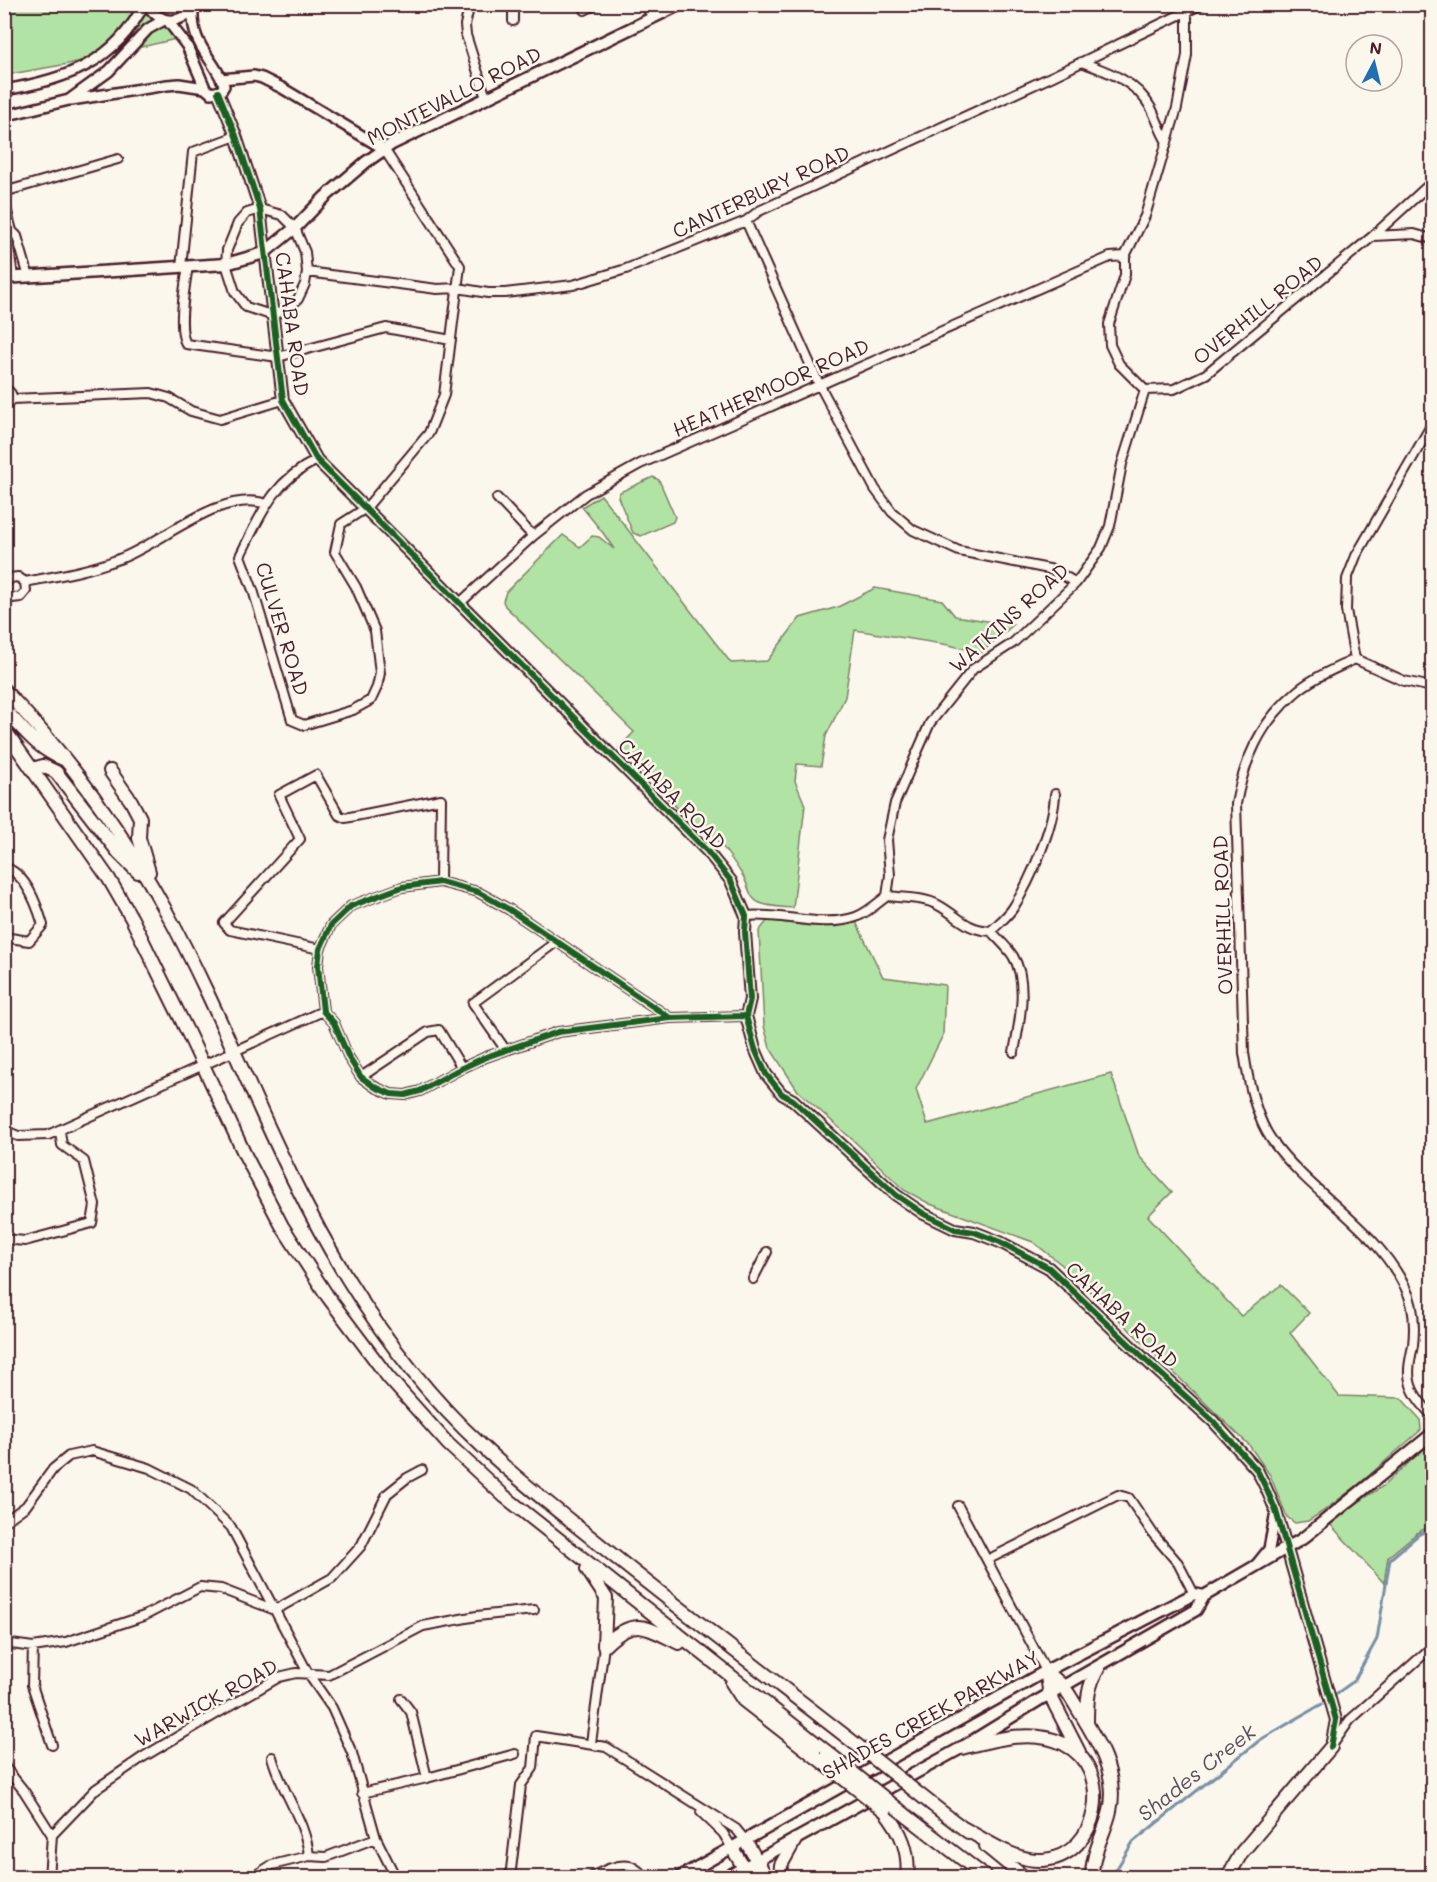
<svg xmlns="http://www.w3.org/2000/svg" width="1437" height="1882" font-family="Mali,sans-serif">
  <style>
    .green { fill: #b1e3a4; stroke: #7e8168; stroke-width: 1.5 }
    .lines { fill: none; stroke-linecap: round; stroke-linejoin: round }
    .stream { stroke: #7890a7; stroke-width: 3 }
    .minor-casing { stroke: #4a1f2b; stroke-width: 12 }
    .tertiary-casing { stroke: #4a1f2b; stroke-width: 14 }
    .secondary-casing { stroke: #4a1f2b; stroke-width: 15 }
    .trunk-casing { stroke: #4a1f2b; stroke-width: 16 }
    .minor { stroke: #fbf7ec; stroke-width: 8 }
    .tertiary { stroke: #fbf7ec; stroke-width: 9 }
    .secondary { stroke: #fbf7ec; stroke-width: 10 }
    .trunk { stroke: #fbf7ec; stroke-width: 12 }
    .trunk-bridge-casing { stroke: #4a1f2b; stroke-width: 16; stroke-linecap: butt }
    .trunk-bridge { stroke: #fbf7ec; stroke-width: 12 }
    .cycleway-casing { stroke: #fbf7ec; stroke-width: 10 }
    .cycleway { stroke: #1b5e20; stroke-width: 6 }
    .labels { text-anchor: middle; stroke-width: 5; stroke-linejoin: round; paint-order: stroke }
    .street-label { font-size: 20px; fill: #4a1f2b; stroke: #fbf7ec }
    .water-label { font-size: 21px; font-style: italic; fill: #5d4e5e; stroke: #fbf7ec }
  </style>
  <rect width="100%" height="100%" fill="#fbf7ec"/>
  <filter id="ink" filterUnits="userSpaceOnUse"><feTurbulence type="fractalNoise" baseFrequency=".0167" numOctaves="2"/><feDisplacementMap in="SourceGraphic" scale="12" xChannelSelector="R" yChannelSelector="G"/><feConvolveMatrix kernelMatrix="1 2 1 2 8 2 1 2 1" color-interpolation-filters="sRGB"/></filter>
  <g filter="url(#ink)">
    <path class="green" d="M5 5H159L176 39 68 64 5 75Z
      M653 477 659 480 675 517 673 522 641 536 633 533 618 497 620 492Z
      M601 495 731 663 767 661 800 618 838 607 875 588 942 600 955 616 1013 625 981 653 949 645 855 630 845 697 826 736 821 766 797 764 795 781 805 805 793 908C783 907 769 907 760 903 749 899 749 886 743 876 729 854 713 830 688 819L619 748 634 732 505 606 503 601 506 592 563 535 580 547 592 536 599 537 614 549 603 533 582 507Z
      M768 920C797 924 828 931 856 922L883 977 945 985 943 1035 916 1089 927 1124 1111 1074 1139 1156 1172 1192 1148 1216 1241 1316 1281 1285 1309 1313 1290 1333 1339 1396 1401 1398 1420 1419 1421 1430 1359 1484 1322 1512 1308 1521 1295 1523 1287 1517 1270 1475 1249 1445 1062 1265 1033 1242 930 1204 904 1190 854 1141 798 1091 770 1048 764 1026 759 931Z
      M1432 1442V1525L1417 1533 1388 1557 1384 1583 1328 1522 1383 1486Z"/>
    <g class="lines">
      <path class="stream" d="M1336 1694 1354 1681 1377 1639 1390 1559 1418 1535 1432 1528
        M1102 1878 1116 1870 1133 1842 1260 1740 1322 1704"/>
      <g class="minor-casing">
        <path id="minor" d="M470 4 465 25 466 35 486 98
          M513 4V21
          M645 4 653 18
          M1187 4V55L1177 108 1145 216 1125 256V275L1109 324 1110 345 1119 364 1145 390 1174 389 1206 374 1373 236 1414 234 1432 239
          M585 10 597 4
          M1081 62C1109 72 1136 81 1151 108 1157 119 1160 131 1167 142
          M4 192 118 159
          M4 200 12 231 17 236 29 277
          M260 209 282 215 295 228 305 252 307 272 305 284 298 299 286 310 271 315 246 307 235 292 226 264 227 250 238 223 247 213Z
          M746 221 819 384 875 489 892 512 913 530 959 551 1054 570 1076 583
          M12 231 8 240 13 277
          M1373 236 1432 182
          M188 266C185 285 177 329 186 344L278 357 386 328 451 340
          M181 267 193 152 236 136
          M307 272 437 289 458 288 488 293H505L573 285 626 269 746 221 759 211 1053 76 1202 4
          M4 389C11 391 13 395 11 401L4 406
          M12 399 151 393 169 398 191 411 220 419 283 400
          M317 460C273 481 261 514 240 556L253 590 292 720 304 725 353 710 371 700 377 687 380 673 375 631 356 587 335 552 341 524 366 508 429 433 444 395 460 266 384 149
          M497 498 533 536
          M25 582 26 591 21 597 12 598 6 593 5 585 10 578 18 577 25 582C57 576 88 571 119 559 161 544 220 488 267 504
          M461 602 533 536 586 494 640 464 1110 257 1125 256
          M1355 659C1335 669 1311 678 1294 694 1260 723 1244 761 1236 804L1244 1053C1248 1080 1255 1116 1271 1139 1310 1194 1375 1226 1405 1287 1414 1304 1415 1327 1413 1345 1411 1357 1407 1369 1410 1381 1412 1393 1424 1407 1432 1415
          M1355 659 1346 610 1347 579 1356 556 1432 424
          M1355 659 1404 681 1432 687
          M4 867C26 873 37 905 43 925L29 941 4 937
          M887 896C903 898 924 897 938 905 960 917 964 929 991 931 998 924 1008 916 1013 908 1031 880 1054 826 1055 794
          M746 916C782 912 821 929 856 917 867 913 878 903 887 896L890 875 887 840 895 803 930 723 973 669 1013 643 1076 583 1101 548 1110 526 1122 464 1145 390
          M991 931C998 939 1007 947 1013 956 1029 982 1019 1024 1014 1052
          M320 949 230 930 224 923 300 839 279 795 316 775 339 815 345 818 441 799 440 882
          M670 1018 510 910 478 892 440 882 402 887 351 906 331 925 320 949 318 966 323 1011 334 1023 349 1058 361 1077 375 1087 391 1094 405 1095 420 1091 462 1068 486 1057 558 1032 670 1018 746 1016
          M505 1049 473 1003 556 942
          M361 1077 428 1032 439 1030 462 1068
          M4 1130 18 1136 48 1135 323 1011
          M4 1239 25 1241 92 1223 95 1205 84 1161 62 1145 60 1131
          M753 1279 767 1252
          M958 1506 1046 1671
          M4 1522 26 1506 53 1469 69 1456 92 1451 149 1468 191 1489 231 1527 309 1675 332 1708 352 1753 376 1838 396 1878
          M987 1560 1118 1495 1129 1498 1154 1535 1178 1563 1194 1594
          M275 1610 332 1578 361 1546 387 1494 407 1478 422 1470
          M4 1643 33 1647 66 1642 144 1616 200 1587 221 1589 275 1610
          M33 1647 32 1685 52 1745
          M401 1699 411 1712 427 1778
          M591 1743 604 1646
          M1331 1747 1350 1720 1432 1647
          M272 1757C281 1791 306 1821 309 1856
          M4 1766 24 1791 52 1835 49 1878
          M362 1793 427 1778 515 1754
          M701 1812 723 1833 732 1848
          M52 1835 96 1789 143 1757 279 1677 296 1673 329 1675 423 1626 477 1616 534 1610
          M251 1878 272 1865 309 1856 326 1857 376 1838
          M510 1878 521 1785 533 1768 536 1736 606 1747 736 1829 745 1840
          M590 1878C601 1872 617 1863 630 1866 635 1867 642 1874 647 1878"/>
      </g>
      <g class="tertiary-casing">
        <path id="tertiary" d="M148 4C158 25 182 25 193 7
          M168 21 187 46 205 88 211 93 221 91 224 86 223 82C208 51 191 45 193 7
          M221 79 254 76 262 78 282 88 384 149
          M4 90C65 80 115 63 144 4
          M218 92 236 136 260 209 283 400 317 460 707 851 731 881 746 916 745 932 750 999 746 1016 755 1049 766 1074 782 1094 793 1100 896 1195 924 1214 955 1229 974 1232 1000 1242 1049 1268 1152 1366 1213 1421 1257 1470 1266 1488 1276 1511 1336 1720 1331 1747
          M71 100 167 85 179 84 205 88
          M4 116 69 100 109 71 148 29 164 20
          M1257 1564 1269 1549 1275 1517"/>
      </g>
      <g class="secondary-casing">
        <path id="secondary" d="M4 278 226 264 264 253 295 228 325 197 366 162 392 144 681 4
          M678 1878 1046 1671 1194 1594 1204 1596
          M725 1878 961 1748 1039 1700 1196 1610 1204 1596 1302 1539 1432 1434"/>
      </g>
      <g class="trunk-casing">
        <path id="trunk" d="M4 690C68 756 122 831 166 911 232 1032 276 1164 349 1281 386 1341 430 1398 482 1446 524 1486 570 1520 614 1556 691 1618 770 1677 848 1738
          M4 709C24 729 36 748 63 759
          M4 729 109 879 132 919 189 1035 245 1155 282 1226 328 1297 388 1377 448 1444 504 1496 827 1752
          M33 769 43 766 56 772 119 853 138 872
          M110 771 131 801 140 818 139 838 149 872
          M587 1569 606 1598 604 1646
          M604 1646C634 1616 645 1627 679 1643
          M1046 1671 1064 1687 1070 1696C1090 1730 1120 1769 1110 1811 1105 1833 1091 1854 1092 1878
          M1046 1671 1050 1695 1079 1752
          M732 1683 743 1700 816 1757
          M1087 1724C1087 1702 1087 1686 1099 1667
          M961 1748C992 1740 1034 1728 1064 1744 1115 1769 1100 1856 1043 1860 1015 1862 986 1840 963 1828
          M934 1806 968 1832
          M885 1811C901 1831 910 1851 907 1878
          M908 1817 987 1878
          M745 1840 767 1878
          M986 1846 1025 1878
          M732 1848 750 1878
          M780 1878 781 1865 795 1840
          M1227 1878 1242 1852 1331 1747"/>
      </g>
      <use href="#minor" class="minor"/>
      <use href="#tertiary" class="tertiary"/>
      <use href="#secondary" class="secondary"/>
      <use href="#trunk" class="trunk"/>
      <g class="trunk-bridge-casing">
        <path id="trunk-bridge" d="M848 1738 934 1806
          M827 1752 908 1817
          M816 1757 885 1811"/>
      </g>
      <use href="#trunk-bridge" class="trunk-bridge"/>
      <g class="cycleway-casing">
        <path id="cycleway" d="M218 92 236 136 260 209 283 400 317 460 707 851 731 881 746 916 745 932 750 999 746 1016 755 1049 766 1074 782 1094 793 1100 896 1195 924 1214 955 1229 974 1232 1000 1242 1049 1268 1152 1366 1213 1421 1257 1470 1266 1488 1276 1511 1336 1720 1331 1747
          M670 1018 510 910 478 892 440 882 402 887 351 906 331 925 320 949 318 966 323 1011 334 1023 349 1058 361 1077 375 1087 391 1094 405 1095 420 1091 462 1068 486 1057 558 1032 670 1018 746 1016"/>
      </g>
      <use href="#cycleway" class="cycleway"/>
    </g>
  </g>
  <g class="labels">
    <g class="street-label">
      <text transform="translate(454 96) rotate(-27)" y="7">MONTEVALLO ROAD</text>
      <text transform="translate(761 192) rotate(-25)" y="7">CANTERBURY ROAD</text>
      <text transform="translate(1258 310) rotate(-39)" y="7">OVERHILL ROAD</text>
      <text transform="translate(292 324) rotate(82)" y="7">CAHABA ROAD</text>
      <text transform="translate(771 388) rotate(-24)" y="7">HEATHERMOOR ROAD</text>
      <text transform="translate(1009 618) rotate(-42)" y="7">WATKINS ROAD</text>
      <text transform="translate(282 629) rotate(73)" y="7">CULVER ROAD</text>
      <text transform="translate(672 794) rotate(46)" y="7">CAHABA ROAD</text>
      <text transform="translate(1223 915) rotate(-92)" y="7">OVERHILL ROAD</text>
      <text transform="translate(1122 1315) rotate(43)" y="7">CAHABA ROAD</text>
      <text transform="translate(206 1703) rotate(-29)" y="7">WARWICK ROAD</text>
      <text transform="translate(931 1715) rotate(-29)" y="7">SHADES CREEK PARKWAY</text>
    </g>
    <g class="water-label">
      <text transform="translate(1197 1773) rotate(-38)" y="7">Shades Creek</text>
    </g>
  </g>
  <rect width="1437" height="1882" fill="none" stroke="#fbf7ec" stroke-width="24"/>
  <rect x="12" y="12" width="1413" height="1858" fill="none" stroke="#4a1f2b" stroke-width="2" filter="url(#ink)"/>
  <g transform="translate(1374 63) rotate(7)"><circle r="28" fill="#fbf7ec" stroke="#b4a19f" stroke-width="1.5"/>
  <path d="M0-4.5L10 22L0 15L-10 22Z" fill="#1f6fb2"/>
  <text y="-9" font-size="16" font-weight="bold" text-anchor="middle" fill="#4a1f2b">N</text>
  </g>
</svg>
